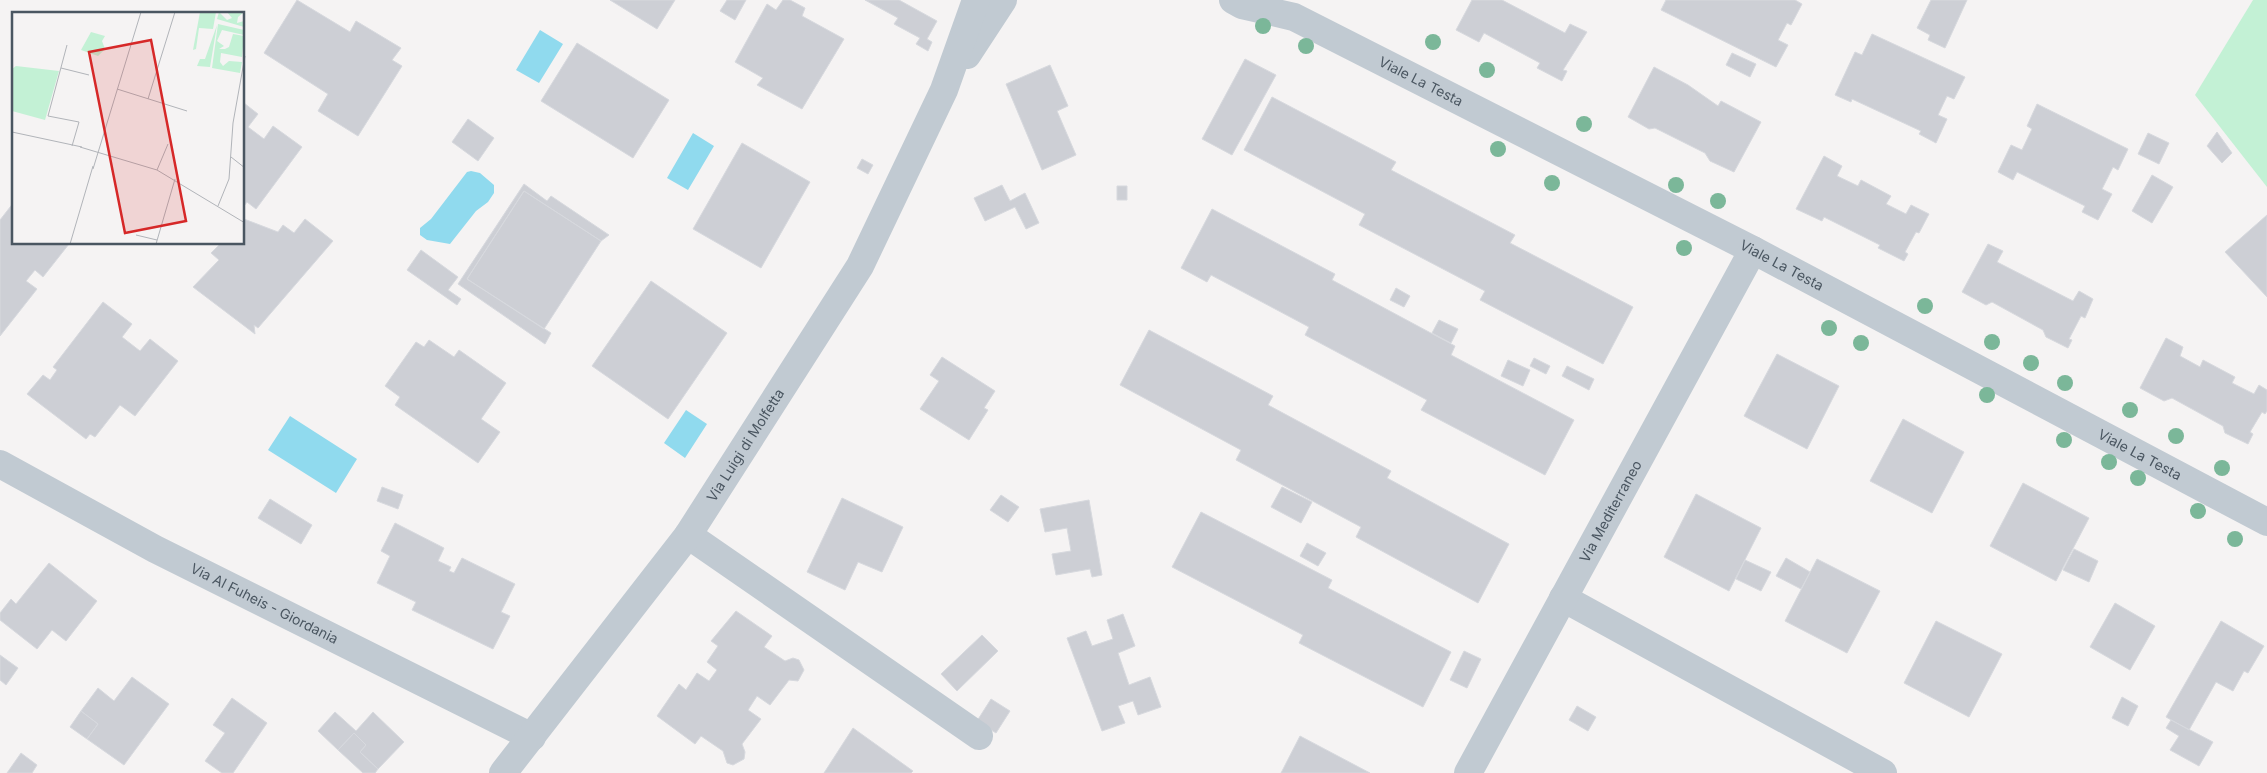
<svg xmlns="http://www.w3.org/2000/svg" width="2267" height="773" font-family="Inter,sans-serif">
  <style>
    .green { fill: #c3f1d5 }
    .water { fill: #90daee }
    .building { fill: #cdcfd5; stroke: #d7d9de }
    .lines { fill: none; stroke-linecap: round; stroke-linejoin: round }
    .minor { stroke: #c1cad2; stroke-width: 28 }
    .tree { fill: #7bb799 }
    .labels { text-anchor: middle; stroke-width: 4; stroke-linejoin: round; paint-order: stroke }
    .street-label { font-size: 14px; fill: #4a5661; stroke: #fff }
    .inset-road { fill: none; stroke: #b1b4b9; stroke-width: 1 }
    .view { fill: #d62828; fill-opacity: 0.15; stroke: #d62828; stroke-width: 2.5 }
    .inset-edge { fill: none; stroke: #4a5661; stroke-width: 2.5 }
  </style>
  <rect width="100%" height="100%" fill="#f5f3f3"/>
  <path class="green" d="M2253 0H2267V187L2195 95Z"/>
  <path class="water" d="M540 30 563 44 539 83 516 70Z
    M693 133 714 146 688 190 667 178Z
    M471 171 480 173 494 185V193L488 202 476 211 450 244 427 240 420 235V228L431 219 467 172Z
    M686 410 707 424 685 458 664 443Z
    M290 416 357 459 336 493 268 450Z"/>
  <path class="building" d="M297 0 350 32 356 21 401 48 392 60 402 66 358 136 318 111 328 94 264 53Z
    M610 0H675L657 29Z
    M727 0H746L735 20 720 11Z
    M783 0H790L805 8 802 16 844 39 802 109 757 85 763 78 735 62 767 4 776 10Z
    M865 0H899L937 21 927 39 932 42 928 51 916 44 920 38 894 24 898 18Z
    M1472 0H1502L1565 33 1570 24 1587 32 1563 70 1567 71 1562 81 1537 68 1540 63 1484 33 1479 42 1456 30Z
    M1666 0H1795L1802 4 1791 25 1787 23 1778 40 1788 45 1776 67 1661 10Z
    M1931 0H1967L1945 48 1928 40 1930 35 1917 28Z
    M1872 34 1965 77 1954 99 1947 96 1938 115 1947 119 1936 143 1919 134 1921 131 1852 99 1851 102 1835 95 1855 52 1862 55Z
    M577 43 669 100 633 158 541 101Z
    M1732 53 1756 64 1750 77 1726 65Z
    M1245 59 1276 75 1232 155 1202 139Z
    M1050 65 1068 106 1057 111 1076 155 1042 170 1006 84Z
    M1654 67 1688 85 1718 106 1721 101 1761 122 1734 172 1710 161 1705 153 1655 128 1649 129 1628 117Z
    M1272 97 1396 162 1391 170 1515 235 1510 243 1633 307 1603 364 1480 300 1485 291 1359 225 1365 214 1244 150Z
    M244 103 258 114 248 127 264 139 273 126 302 147 256 209 247 202 244 206Z
    M2037 104 2128 149 2118 170 2113 167 2102 189 2112 194 2098 220 2082 212 2085 206 2017 172 2013 180 1998 172 2011 145 2022 150 2032 129 2027 126Z
    M468 119 494 138 478 161 452 142Z
    M2217 132 2232 153 2222 163 2207 146Z
    M2148 133 2169 143 2159 164 2138 154Z
    M742 143 810 182 761 268 693 229Z
    M1824 156 1842 166 1837 176 1858 186 1861 180 1891 196 1886 204 1906 214 1911 205 1929 214 1919 233 1916 232 1905 252 1908 254 1904 261 1878 248 1880 245 1824 217 1822 221 1796 209Z
    M862 159 873 165 868 174 857 168Z
    M2152 175 2173 187 2152 223 2132 211Z
    M524 184 547 201 551 196 609 235 601 241 524 191 467 279 551 333 545 344 458 284Z
    M1002 185 1010 201 1025 193 1039 223 1026 229 1015 207 985 221 974 198Z
    M1117 186H1127V200H1117Z
    M524 191 601 241 544 329 467 279Z
    M14 202V244H69L43 277 35 270 26 281 37 289 0 336V220Z
    M1212 209 1335 274 1332 280 1455 346 1451 355 1574 420 1545 475 1421 410 1427 400 1305 335 1309 327 1211 275 1207 282 1181 268Z
    M2267 215V297L2225 252Z
    M244 219 278 232 283 225 294 233 305 219 333 241 258 328 254 325 255 334 193 287 219 260 211 253 220 244H244Z
    M1988 244 2003 251 1997 262 2073 301 2079 291 2093 299 2085 318 2081 316 2069 339 2072 340 2068 348 2046 337 2043 330 1992 302 1986 305 1962 292Z
    M421 250 458 277 448 290 461 299 457 305 407 270Z
    M651 281 727 333 668 419 592 366Z
    M1396 288 1410 296 1404 307 1390 300Z
    M103 302 132 324 122 337 140 351 150 339 178 361 135 416 120 405 95 437 90 434 86 439 27 394 43 375 50 380 57 370 53 367Z
    M1439 320 1458 329 1451 343 1432 333Z
    M1149 330 1273 396 1268 405 1391 471 1387 478 1509 544 1478 603 1356 537 1361 527 1236 460 1241 450 1120 385Z
    M2166 338 2183 347 2180 356 2200 367 2203 360 2235 377 2232 383 2254 394 2259 385 2267 390V411L2265 414 2262 412 2250 432 2253 434 2248 444 2225 433 2223 426 2172 398 2164 401 2140 388Z
    M429 340 454 357 459 350 506 383 481 419 500 432 478 463 395 405 400 397 385 386 416 342 424 347Z
    M1777 354 1839 386 1807 449 1744 416Z
    M942 357 995 391 984 408 988 410 969 440 920 409 939 381 930 375Z
    M1534 358 1550 366 1546 374 1530 366Z
    M1508 360 1530 370 1523 386 1501 376Z
    M1567 366 1594 379 1589 390 1562 376Z
    M1903 419 1964 452 1932 513 1870 481Z
    M2023 483 2089 518 2056 581 1990 546Z
    M382 487 403 495 398 509 377 501Z
    M1282 487 1312 502 1301 523 1271 507Z
    M1696 494 1761 528 1729 591 1664 557Z
    M1001 495 1019 507 1008 522 990 510Z
    M842 498 903 527 882 572 858 562 845 590 807 572Z
    M270 499 312 525 301 544 258 518Z
    M1089 500 1102 575 1092 577 1090 569 1056 575 1052 554 1071 551 1067 528 1045 532 1040 509Z
    M1201 512 1332 580 1328 588 1451 652 1423 707 1299 643 1303 635 1172 567Z
    M395 523 444 548 438 561 451 567 449 571 454 573 462 558 515 584 501 612 510 616 493 649 412 610 416 602 377 583 390 556 381 551Z
    M1307 543 1326 553 1318 566 1300 556Z
    M2074 549 2098 561 2089 582 2063 570Z
    M1786 558 1810 572 1801 589 1776 576Z
    M1817 559 1880 591 1847 653 1785 621Z
    M1745 560 1771 572 1761 591 1736 579Z
    M49 563 97 601 66 641 52 630 37 649 0 620V613L11 599 16 604Z
    M2115 603 2155 626 2130 670 2090 647Z
    M736 611 772 636 764 647 785 661 793 658 799 660 804 670 798 681 789 680 770 705 757 696 748 710 761 719 742 744 745 752 744 759 733 765 727 763 723 751 701 736 695 744 657 716 679 684 686 690 697 673 709 681 717 670 707 662 718 646 711 641Z
    M1123 614 1135 646 1118 653 1129 685 1150 677 1161 707 1138 715 1133 701 1118 706 1125 723 1102 731 1067 638 1086 631 1092 646 1113 639 1107 620Z
    M1936 621 2002 654 1969 717 1904 683Z
    M2221 621 2264 646 2248 673 2244 671 2233 691 2216 682 2189 730 2166 717Z
    M982 635 998 651 957 691 941 674Z
    M1464 651 1481 659 1467 688 1450 680Z
    M0 655 18 668 6 685 0 680Z
    M132 677 169 704 124 765 87 739 98 724 81 711 98 688 114 701Z
    M2122 697 2138 706 2128 726 2112 718Z
    M232 698 267 723 233 773H222L205 761 225 733 213 725Z
    M991 699 1010 711 996 733 977 721Z
    M1577 706 1596 717 1588 731 1569 720Z
    M81 711 98 724 87 739 70 727Z
    M335 712 356 731 373 712 404 742 378 769 360 752 366 745 354 733 338 750 318 731Z
    M2171 720 2213 742 2199 766 2170 750 2179 736 2166 728Z
    M853 728 913 771 911 773H824Z
    M354 733 366 745 360 752 378 769 375 773H363L338 750Z
    M1300 736 1370 773H1281Z
    M21 753 37 765 32 773H7Z"/>
  <g class="lines">
    <g class="minor">
      <path id="s1" d="M1233 0 1242 5 1294 17 1753 250 2267 522"/>
      <path d="M967 55 1003 0"/>
      <path id="s2" d="M0 464 155 549 532 737"/>
      <path d="M688 535 979 736"/>
      <path d="M1563 598 1883 773"/>
      <path id="s3" d="M503 773 688 535 860 266 944 90 976 0"/>
      <path id="s4" d="M1468 773 1753 250"/>
    </g>
  </g>
  <g class="tree">
    <circle cx="1263" cy="26" r="8"/>
    <circle cx="1433" cy="42" r="8"/>
    <circle cx="1306" cy="46" r="8"/>
    <circle cx="1487" cy="70" r="8"/>
    <circle cx="1584" cy="124" r="8"/>
    <circle cx="1498" cy="149" r="8"/>
    <circle cx="1552" cy="183" r="8"/>
    <circle cx="1676" cy="185" r="8"/>
    <circle cx="1718" cy="201" r="8"/>
    <circle cx="1684" cy="248" r="8"/>
    <circle cx="1925" cy="306" r="8"/>
    <circle cx="1829" cy="328" r="8"/>
    <circle cx="1992" cy="342" r="8"/>
    <circle cx="1861" cy="343" r="8"/>
    <circle cx="2031" cy="363" r="8"/>
    <circle cx="2065" cy="383" r="8"/>
    <circle cx="1987" cy="395" r="8"/>
    <circle cx="2130" cy="410" r="8"/>
    <circle cx="2176" cy="436" r="8"/>
    <circle cx="2064" cy="440" r="8"/>
    <circle cx="2109" cy="462" r="8"/>
    <circle cx="2222" cy="468" r="8"/>
    <circle cx="2138" cy="478" r="8"/>
    <circle cx="2198" cy="511" r="8"/>
    <circle cx="2235" cy="539" r="8"/>
  </g>
  <g class="labels">
    <g class="street-label">
      <text dy="5" stroke="none"><textPath href="#s1" startOffset="206">Viale La Testa</textPath></text>
      <text dy="5" stroke="none"><textPath href="#s1" startOffset="611">Viale La Testa</textPath></text>
      <text dy="5" stroke="none"><textPath href="#s3" startOffset="408">Via Luigi di Molfetta</textPath></text>
      <text dy="5" stroke="none"><textPath href="#s1" startOffset="1016">Viale La Testa</textPath></text>
      <text dy="5" stroke="none"><textPath href="#s4" startOffset="298">Via Mediterraneo</textPath></text>
      <text dy="5" stroke="none"><textPath href="#s2" startOffset="299">Via Al Fuheis - Giordania</textPath></text>
    </g>
  </g>
  <g transform="translate(12 12)">
    <rect width="232" height="232" fill="#f5f3f3"/>
    <path d="M188 0H204L201 17 187 16 184 37 181 38ZM207 0 215 8 220 6 215 0H232L226 5 225 11 232 9V15L205 7ZM206 12 232 18V23L210 18 205 29 212 34 207 37H213L217 35 221 22 232 24 230 45 209 41 208 50 211 54 217 49 230 50 228 61 200 56ZM205 13 198 55 185 54 188 47H193ZM79 20 93 24 90 29 93 37 86 44 69 38ZM4 54 47 59 33 108 0 99V57Z" fill="#c3f1d5"/>
    <path class="inset-road" d="M55 33 36 104 67 110 60 134M49 56 77 63M105 77 175 99M136 87 163 0M0 120 70 135M68 135 145 158 233 211M219 145 233 156M81 157 129 0M145 158 156 132M206 194 217 167 221 111 233 44M124 223 145 228M58 232 81 154M144 232 163 167"/>
    <path class="view" d="M139 28 174 209 113 221 77 40Z"/>
    <rect width="232" height="232" class="inset-edge"/>
  </g>
</svg>
